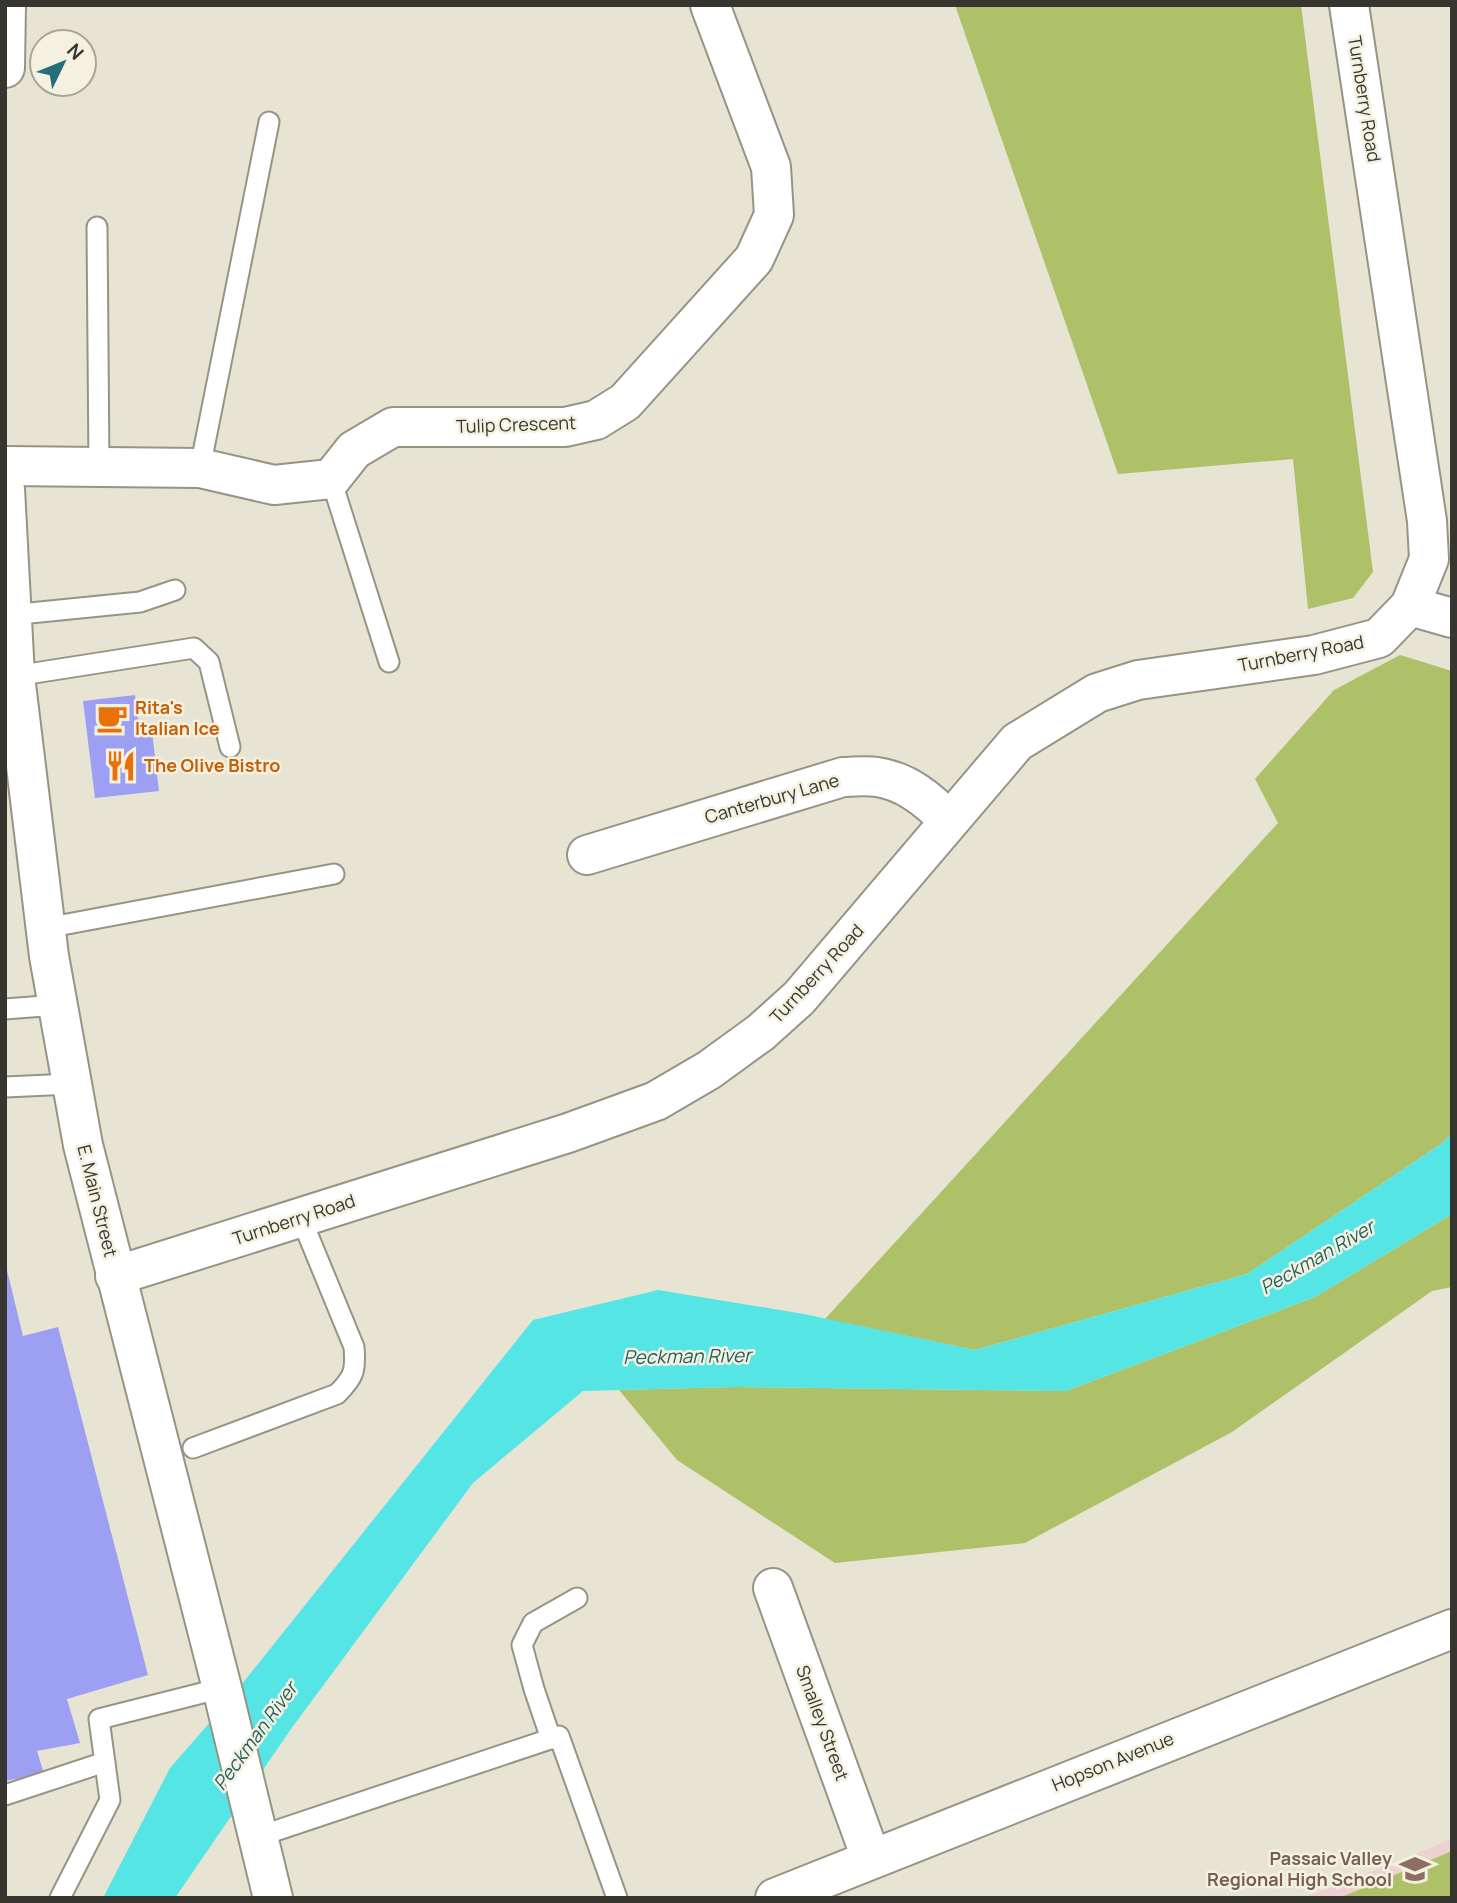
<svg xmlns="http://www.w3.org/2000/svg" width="1457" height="1903" font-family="Manrope,sans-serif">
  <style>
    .education { fill: #edd2d3 }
    .green { fill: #aec068 }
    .water { fill: #56e5e5 }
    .building { fill: #9d9ff3 }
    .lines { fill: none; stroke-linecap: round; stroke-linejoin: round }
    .service-casing { stroke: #979485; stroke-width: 23 }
    .minor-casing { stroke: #979485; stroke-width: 42 }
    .secondary-casing { stroke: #979485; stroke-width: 42 }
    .service { stroke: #fff; stroke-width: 19 }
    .minor { stroke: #fff; stroke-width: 38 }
    .secondary { stroke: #fff; stroke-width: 38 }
    .labels { text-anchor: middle; stroke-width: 5; stroke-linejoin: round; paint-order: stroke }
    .street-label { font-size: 18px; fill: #37352f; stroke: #f4f1e1 }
    .food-label { font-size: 18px; font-weight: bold; fill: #c56008; stroke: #f4f1e1; text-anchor: start }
    .education-label { font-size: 18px; font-weight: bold; fill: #785e54; stroke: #f4f1e1; text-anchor: end }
    .water-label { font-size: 19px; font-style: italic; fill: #245f5f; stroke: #f4f1e1 }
  </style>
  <rect width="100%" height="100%" fill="#e7e4d4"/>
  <path class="education" d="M1452 1839V1898H1304Z"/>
  <path class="green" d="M955 5H1301L1373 572 1353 598 1308 609 1293 459 1118 474Z
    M1400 655 1452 671V1134L1441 1144 1247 1274 975 1350 825 1319 1278 823 1255 779 1334 690Z
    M1452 1214V1287L1432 1291 1232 1432 1025 1543 835 1563 677 1460 619 1390 734 1387 1066 1391 1315 1297Z
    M1452 1851V1898H1339Z"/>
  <path class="water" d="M1452 1134V1214L1315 1297 1066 1391 734 1387 583 1391 473 1483 291 1729 175 1898H103L170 1768 226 1704 533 1320 658 1290 804 1314 975 1350 1247 1274 1441 1144Z"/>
  <path class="building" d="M135 695 139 725 151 723 159 791 95 798 83 701Z
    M5 1262 23 1336 58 1327 148 1675 67 1699 80 1743 37 1751 44 1774 5 1781Z"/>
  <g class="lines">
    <g class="service-casing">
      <path id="service" d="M97 227 99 467
        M200 468 269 122
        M331 479 389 662
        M10 615 140 602 175 590
        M15 676 194 648 209 662 230 747
        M46 928 334 874
        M5 1009 57 1005
        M5 1087 71 1084
        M193 1448 337 1394C354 1377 356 1371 354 1347L301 1218
        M551 1739 534 1689 522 1645 533 1623 577 1598
        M5 1795 105 1762
        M257 1837 559 1736 617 1898
        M60 1898 110 1800 99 1719 222 1688"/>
    </g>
    <g class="minor-casing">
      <path id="minor" d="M5 466 200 468 274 485 331 479 354 450 393 427H565L596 420 625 402 754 259 774 215 771 167 710 5
        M1410 606 1452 618
        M587 855 843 777C854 777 866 775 877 777 906 781 929 800 948 820
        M115 1276 568 1133 656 1101 709 1070 760 1033 799 998 1017 742 1097 693 1138 680 1314 655 1379 638 1410 606 1429 559 1427 521 1349 5
        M773 1588 871 1858
        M775 1898 1452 1629"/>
    </g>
    <g class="secondary-casing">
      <path id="secondary" d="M5 68 6 5
        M5 489 15 676 49 956 83 1145 222 1688 273 1898"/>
    </g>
    <use href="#service" class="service"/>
    <use href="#minor" class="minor"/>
    <use href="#secondary" class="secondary"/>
  </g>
  <defs>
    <g id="cafe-bare" transform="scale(2.415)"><path d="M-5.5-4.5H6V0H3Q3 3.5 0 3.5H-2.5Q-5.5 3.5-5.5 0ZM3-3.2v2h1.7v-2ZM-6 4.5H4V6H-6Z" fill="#e8710a" stroke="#f4f1e1" stroke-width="2.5" paint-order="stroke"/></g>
    <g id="restaurant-bare" transform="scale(2.415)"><path d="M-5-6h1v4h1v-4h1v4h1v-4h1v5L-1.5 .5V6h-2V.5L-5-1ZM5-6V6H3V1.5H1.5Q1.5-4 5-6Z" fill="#e8710a" stroke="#f4f1e1" stroke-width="2.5" paint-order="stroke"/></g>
    <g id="school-bare" transform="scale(2.415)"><path d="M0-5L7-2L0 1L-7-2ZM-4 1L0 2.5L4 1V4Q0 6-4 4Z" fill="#8d6e63" stroke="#f4f1e1" stroke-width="2.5" paint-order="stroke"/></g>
  </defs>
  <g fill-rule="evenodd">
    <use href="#cafe-bare" x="112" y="718"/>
    <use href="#restaurant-bare" x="121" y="766"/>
    <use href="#school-bare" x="1415" y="1869"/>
  </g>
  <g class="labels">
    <g class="street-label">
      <text transform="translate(1364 99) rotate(81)" y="6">Turnberry Road</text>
      <text transform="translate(516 425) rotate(-2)" y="6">Tulip Crescent</text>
      <text transform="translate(1301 654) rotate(-11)" y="6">Turnberry Road</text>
      <text transform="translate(772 799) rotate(-16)" y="6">Canterbury Lane</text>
      <text transform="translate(817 974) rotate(-47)" y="6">Turnberry Road</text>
      <text transform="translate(97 1201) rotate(76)" y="6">E. Main Street</text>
      <text transform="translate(294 1220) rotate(-18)" y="6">Turnberry Road</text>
      <text transform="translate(822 1723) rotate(70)" y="6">Smalley Street</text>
      <text transform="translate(1113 1762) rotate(-22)" y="6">Hopson Avenue</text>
    </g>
    <g class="food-label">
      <text x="135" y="714">Rita's<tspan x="135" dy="21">Italian Ice</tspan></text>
      <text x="144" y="772">The Olive Bistro</text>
    </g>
    <g class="education-label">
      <text x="1392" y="1865">Passaic Valley<tspan x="1392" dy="21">Regional High School</tspan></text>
    </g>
    <g class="water-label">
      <text transform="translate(1317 1257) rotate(-30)" y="7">Peckman River</text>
      <text transform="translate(687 1356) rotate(-1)" y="7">Peckman River</text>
      <text transform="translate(255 1736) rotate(-54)" y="7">Peckman River</text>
    </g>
  </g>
  <rect width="1457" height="1903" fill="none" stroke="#37352f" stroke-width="14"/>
  <g transform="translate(63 63) rotate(47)"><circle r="33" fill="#f4f1e1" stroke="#a8a69a" stroke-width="2"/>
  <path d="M0-5L12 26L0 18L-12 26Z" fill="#266e7a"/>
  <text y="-10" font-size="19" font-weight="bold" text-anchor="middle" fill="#37352f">N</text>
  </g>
</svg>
